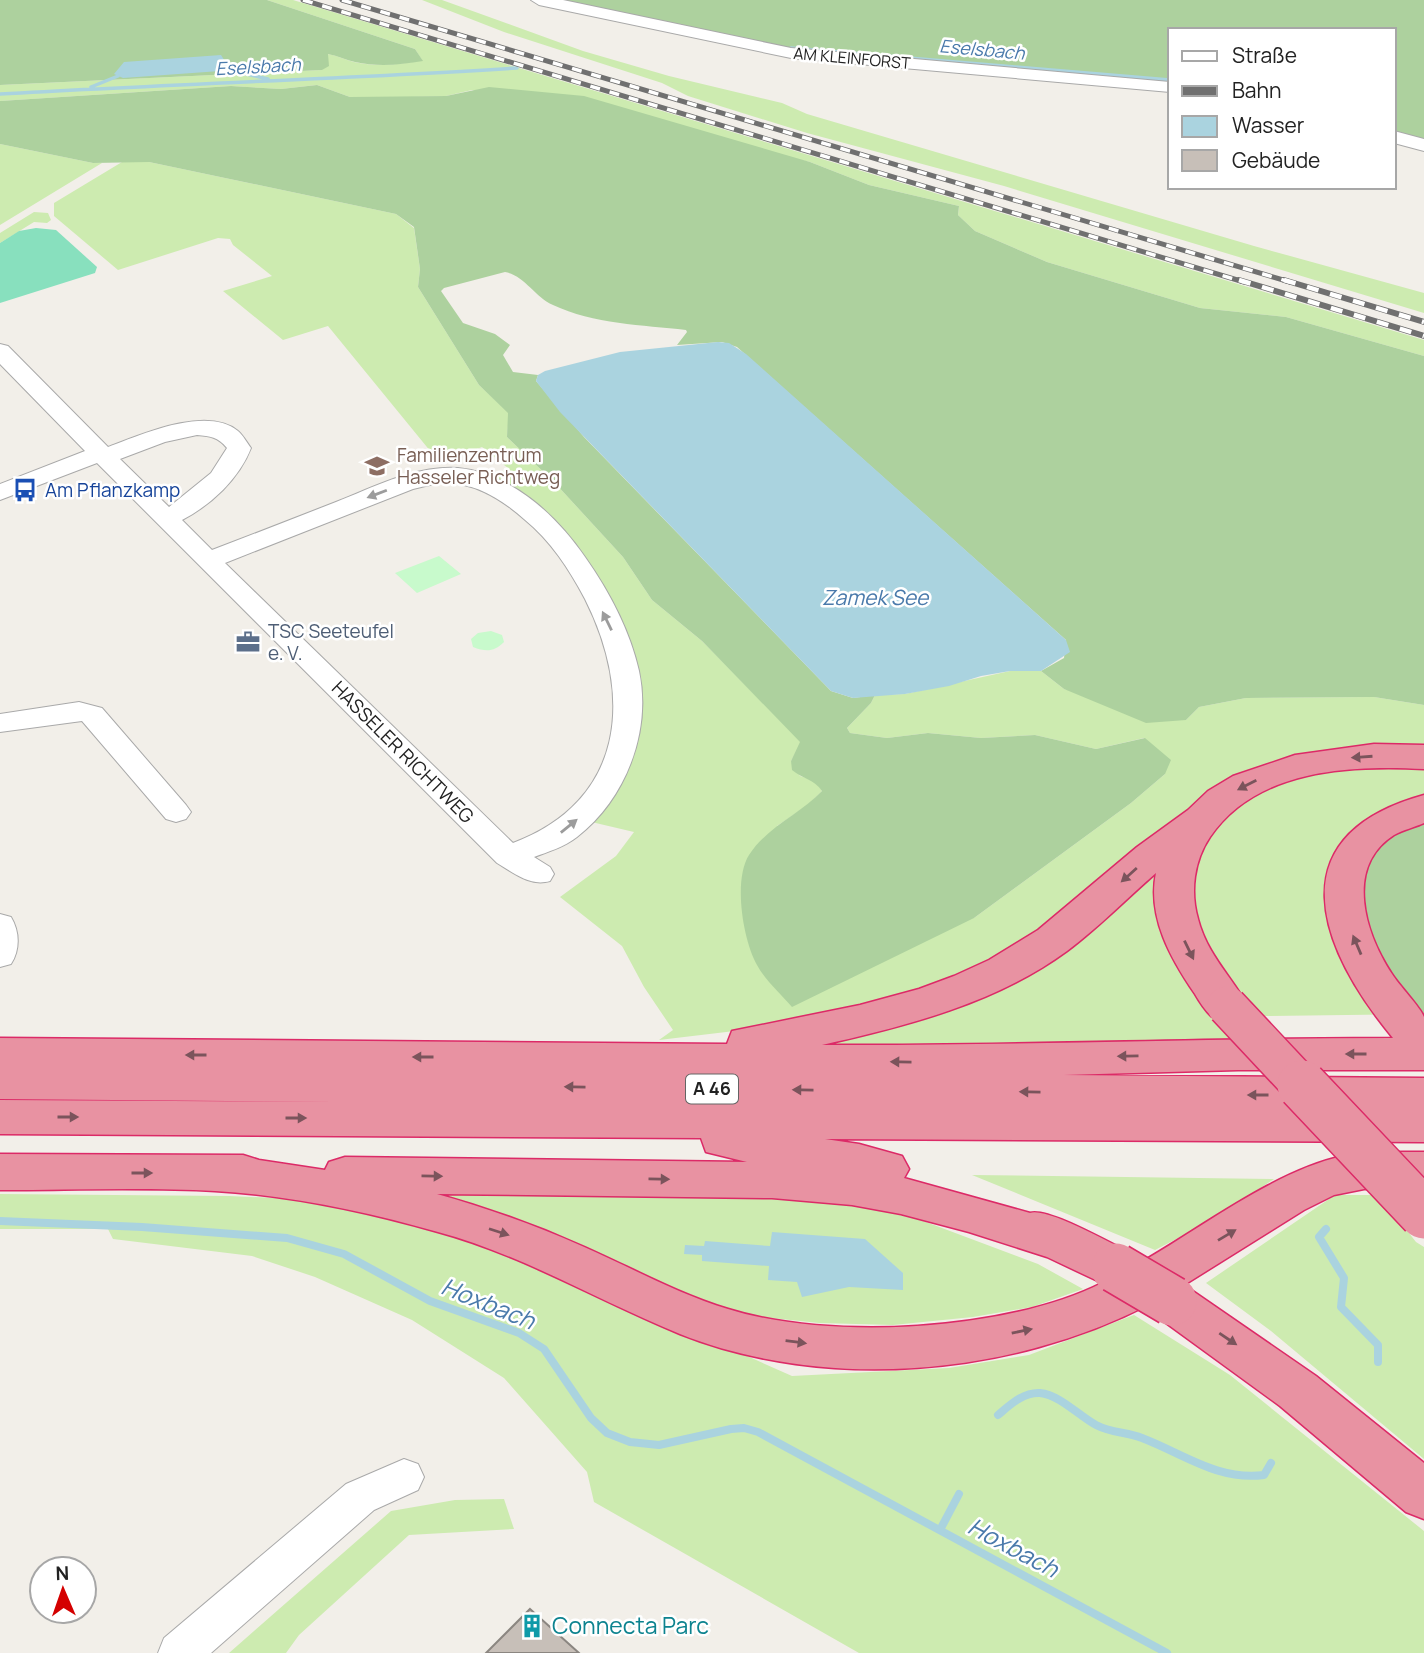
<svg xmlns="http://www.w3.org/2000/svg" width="1424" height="1653" font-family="Manrope,sans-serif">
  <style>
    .grass { fill: #cdebb0 }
    .forest { fill: #add19e }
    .park { fill: #c8facc }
    .pitch { fill: #88e0be }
    .water { fill: #aad3df }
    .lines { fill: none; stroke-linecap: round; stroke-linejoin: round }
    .stream-far1 { stroke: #aad3df; stroke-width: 3.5 }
    .stream { stroke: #aad3df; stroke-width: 8 }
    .building { fill: #c7bfb8; stroke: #8b8681; stroke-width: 2 }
    .minor-casing { stroke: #a9a9a9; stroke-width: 2 }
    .highway-casing { stroke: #dc2a67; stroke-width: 3 }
    .minor { fill: #fff; fill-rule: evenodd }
    .highway { fill: #e892a2; fill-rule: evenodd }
    .rail-far1-casing { stroke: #707070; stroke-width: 5 }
    .rail-casing { stroke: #707070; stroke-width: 6 }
    .rail-far1 { stroke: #fff; stroke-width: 3.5; stroke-dasharray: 10; stroke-linecap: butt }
    .rail { stroke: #fff; stroke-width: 4.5; stroke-dasharray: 12; stroke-linecap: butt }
    .highway-bridge-far1-casing { stroke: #dc2a67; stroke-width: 42; stroke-linecap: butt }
    .highway-bridge-casing { stroke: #dc2a67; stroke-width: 52; stroke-linecap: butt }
    .highway-bridge-far1 { stroke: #e892a2; stroke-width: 39 }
    .highway-bridge { stroke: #e892a2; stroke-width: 49 }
    .oneway { fill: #9c9c9c }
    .oneway2 { fill: #7b545c }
    .labels { text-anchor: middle; stroke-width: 5; stroke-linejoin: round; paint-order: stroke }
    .far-street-label { font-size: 16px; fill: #222; stroke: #fff }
    .far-water-label { font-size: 18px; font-style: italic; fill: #4a7aab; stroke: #fff }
    .shield { fill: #fff; stroke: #646464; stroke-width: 2 }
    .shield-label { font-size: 18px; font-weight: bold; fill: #222 }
    .education-label { font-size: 19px; fill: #785e54; stroke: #fff; text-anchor: start }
    .transit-label { font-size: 19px; fill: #164399; stroke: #fff; text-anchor: start }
    .service-label { font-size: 19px; fill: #4e5e75; stroke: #fff; text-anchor: start }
    .street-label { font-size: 19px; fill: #222; stroke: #fff }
    .water-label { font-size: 21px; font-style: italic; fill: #4a7aab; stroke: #fff }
    .near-culture-label { font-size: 23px; fill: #0d838f; stroke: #fff; text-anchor: start }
    .near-water-label { font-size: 24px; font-style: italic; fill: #4a7aab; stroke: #fff }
  </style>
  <rect width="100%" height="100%" fill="#f2efe9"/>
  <path class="grass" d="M267 0H293L1424 340V356L1286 317 1200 308 1047 262 975 231 958 215 959 206 869 185 810 162 472 90 446 96 377 98 350 97 317 85 281 89 231 86 0 101V85L322 70 327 54C337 55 345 60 354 62 377 67 400 65 422 60L415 49Z
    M422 0H442L583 51 669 76 782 103 807 114 1254 246 1424 293V313L1004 186 807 133 688 96 662 83 504 32Z
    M0 144 93 163H102L0 225Z
    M122 162H149L396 214 414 228 420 269 418 287 479 385 509 413 507 437 555 483 623 557 652 600 702 641 801 742 791 761 800 776 816 781 822 791 808 805 777 826 974 918 1131 803 1165 774 1144 738 1096 749 1035 735 981 738 928 733 887 738 850 733 847 728 871 703 875 695 905 694 1010 671H1041L1064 689 1186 720 1199 707 1246 698 1374 697 1424 705V817L1382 966 1424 1014 1263 1016 1225 1040 809 1047 794 1024 659 1040 673 1030 644 987 622 946 560 897 616 856 634 832 583 820 631 725 591 582 483 478 509 469 482 447 440 463 328 326 283 340 223 291 272 276 233 245 230 239 218 238 118 270 54 216V203Z
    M34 212 48 213 51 220 47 223 34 222 0 243V233Z
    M972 1175 1274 1179 1213 1220 1155 1250Z
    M419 1193 761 1194 827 1199 918 1219 1038 1264 1083 1289 1032 1307 973 1317 893 1325 819 1323 725 1313Z
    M0 1194 229 1196 297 1199 349 1207 480 1241 558 1272 792 1376 949 1368 1029 1355 1134 1315 1230 1375 1424 1531V1653H859L594 1502 587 1472 504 1378 412 1320 315 1277 252 1256 113 1239 108 1229H0Z
    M1335 1195H1379L1416 1242 1424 1247V1459L1271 1331 1206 1283Z
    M504 1499 514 1529 409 1535 299 1635 286 1653H229L391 1511 455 1500Z"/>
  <path class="forest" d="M0 0H267L415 49 423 61C400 65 377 67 355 62 346 60 338 56 328 54L329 66 322 70 0 85Z
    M546 0H1424V143L1394 134V30H1170V79L790 52Z
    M317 85 350 97 446 96 489 87 584 96 810 162 869 185 959 206 958 215 975 231 1047 262 1200 308 1286 317 1424 356V705L1374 697 1246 698 1199 707 1186 720 1146 723 1064 689 1041 671 1064 658 1066 640 737 347 722 342 677 345 687 332 686 330C643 325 593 324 553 305 535 297 524 275 505 272L444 288 441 291 463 323 495 334 510 345 503 355 513 372 538 375 536 381 584 437 831 691 853 698 875 695 871 703 847 728 850 733 887 738 928 733 981 738 1035 735 1096 749 1145 738 1171 760 1165 774 1131 803 974 918 792 1007C781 994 765 980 757 965 743 940 733 880 749 855 767 827 800 814 822 791 814 779 803 779 792 770L791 761 800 742 702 641 652 600 623 557 555 483 507 437 508 413 479 385 418 287 420 269 414 227 396 214 149 162 93 163 0 144V101L231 86 281 89Z
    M1424 817V1014L1382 966 1367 940 1361 874 1385 837Z"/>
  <path class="park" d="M439 556 461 574 417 593 395 573Z
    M491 631 502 635 504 642C494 652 486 652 473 647L471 639 478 633Z"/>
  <path class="pitch" d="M36 228 56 230 97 267 95 273 0 303V243L19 231Z"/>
  <path class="water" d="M221 55 228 66 220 71 123 78 114 74 124 62Z
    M718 342 729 343 746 354 1066 640 1070 652 1041 671H1010L981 676 949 686 905 694 853 698 831 691 560 412 536 381 538 375 545 371 620 352Z
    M772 1232 865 1239 903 1273V1290L849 1287 802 1297 797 1282 768 1280 769 1266 702 1261V1255L684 1254 685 1245 704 1246 705 1241 770 1246Z"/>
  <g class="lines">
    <path class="stream-far1" d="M791 48 1170 80
      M224 69 268 79
      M91 87 118 76
      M0 94C172 84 345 79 517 68"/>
    <path class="stream" d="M0 1221 142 1227 287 1238 344 1254 430 1301 519 1333 544 1349 591 1418 607 1433 630 1442 659 1445 731 1429 744 1428 758 1432 1167 1653
      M1326 1229 1319 1237 1344 1278 1341 1307 1378 1345V1362
      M998 1415C1010 1405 1023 1392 1040 1393 1060 1395 1079 1416 1096 1425 1111 1433 1127 1432 1142 1438 1184 1454 1218 1481 1264 1475L1271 1463
      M940 1530 959 1494"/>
  </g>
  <path class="building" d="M530 1609 579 1653H486Z"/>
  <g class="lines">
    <g class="minor-casing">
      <path id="minor" d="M531 0H563L791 48 1170 82V92L791 58 539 5Z
        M1394 131 1424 139V151L1394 143Z
        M0 344 8 346 108 447C140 435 207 405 238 431 243 435 247 443 251 448 239 479 211 505 182 520L212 550C254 534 295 518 336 502 374 487 416 465 458 468 511 473 556 515 585 557 609 591 630 631 639 671 652 732 625 800 577 837 564 847 548 852 534 857L550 867 554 874 550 881C530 887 514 873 497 863L97 463 0 500V484L85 451 0 364ZM197 435C210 436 218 437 227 448L211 473 169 507 120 459 165 442ZM438 483C472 481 499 497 524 519 551 541 569 569 585 599 634 696 625 801 513 843L225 563 413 489Z
        M79 702 102 708 186 805 191 812 186 819 176 822 166 819 82 721 0 732V714Z
        M0 914 11 917C20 932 20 950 11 964L0 967Z
        M404 1459 418 1464 424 1477 418 1490 374 1510 211 1653H158L164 1638 346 1484Z"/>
    </g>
    <g class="highway-casing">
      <path id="highway" d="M1374 744 1424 745V769C1350 765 1256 769 1210 837 1194 861 1190 891 1198 919 1207 954 1231 976 1248 1006L1242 1017C1232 1020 1221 1023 1211 1016 1205 1010 1199 1001 1195 994 1171 959 1147 917 1156 873 1126 899 1099 927 1067 951 996 1003 907 1026 822 1045 1013 1046 1203 1038 1393 1038 1318 947 1276 836 1424 795V823C1415 827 1403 830 1394 835 1344 867 1365 933 1392 974 1398 984 1421 1008 1424 1017 1424 1028 1424 1057 1424 1070H1238L1064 1075 1424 1078V1142L825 1139 859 1144 902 1156 909 1169 904 1178 1030 1213C1048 1207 1113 1245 1133 1254L1138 1264C1200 1229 1274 1171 1343 1156 1370 1151 1397 1152 1424 1152V1188L1364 1189 1334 1195 1304 1210 1184 1285 1316 1376 1424 1463V1519L1406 1512 1280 1406 1155 1315 1150 1304C1011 1376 826 1392 680 1334 599 1301 523 1255 438 1232 368 1212 288 1195 215 1191 144 1187 71 1190 0 1190V1154L243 1155 259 1160 325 1170 329 1162 345 1157 747 1162 706 1152 701 1138 0 1134V1100L341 1102 0 1099V1038L727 1044 732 1031 860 1005 919 989 954 976 989 960 1038 930 1137 847 1188 810 1208 791 1233 776 1295 755ZM437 1194 772 1198 852 1205 901 1214 969 1232 1047 1257 1102 1283C1007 1331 830 1341 728 1309 678 1294 630 1267 582 1246 535 1225 487 1208 437 1194Z"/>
    </g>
    <use href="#minor" class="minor"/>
    <use href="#highway" class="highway"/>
    <g class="rail-far1-casing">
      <path id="rail-far1" d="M303 0 1244 282
        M342 0 1290 282"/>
    </g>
    <g class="rail-casing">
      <path id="rail" d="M1239 280 1424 336
        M1284 280 1424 322"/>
    </g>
    <use href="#rail-far1" class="rail-far1"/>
    <use href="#rail" class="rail"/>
    <g class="highway-bridge-far1-casing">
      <path id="highway-bridge-far1" d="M1227 1006 1303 1087"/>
    </g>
    <g class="highway-bridge-casing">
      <path id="highway-bridge" d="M1302 1085 1424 1214
        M1116 1268 1172 1301"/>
    </g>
    <use href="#highway-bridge-far1" class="highway-bridge-far1"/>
    <use href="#highway-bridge" class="highway-bridge"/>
  </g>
  <defs><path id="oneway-solid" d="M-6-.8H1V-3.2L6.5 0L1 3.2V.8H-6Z" transform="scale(1.75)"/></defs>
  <g class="oneway">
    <use href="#oneway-solid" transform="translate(377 494) rotate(159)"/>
    <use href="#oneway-solid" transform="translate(607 621) rotate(-116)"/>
    <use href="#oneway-solid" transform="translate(569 826) rotate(-39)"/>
  </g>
  <g class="oneway2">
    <use href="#oneway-solid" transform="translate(1362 757) rotate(176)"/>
    <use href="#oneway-solid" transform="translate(1247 785) rotate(153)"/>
    <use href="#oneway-solid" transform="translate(1129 875) rotate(138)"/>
    <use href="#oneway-solid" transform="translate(1357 945) rotate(-113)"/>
    <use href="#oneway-solid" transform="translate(1189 950) rotate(64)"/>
    <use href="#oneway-solid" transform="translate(1356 1054) rotate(-180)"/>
    <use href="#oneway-solid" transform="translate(196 1055) rotate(-180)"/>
    <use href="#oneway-solid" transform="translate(1128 1056) rotate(179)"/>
    <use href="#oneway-solid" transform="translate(423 1057) rotate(-180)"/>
    <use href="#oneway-solid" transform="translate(901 1062) rotate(-179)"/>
    <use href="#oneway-solid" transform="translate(575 1087) rotate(-179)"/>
    <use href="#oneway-solid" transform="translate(803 1090) rotate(-179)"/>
    <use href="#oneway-solid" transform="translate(1030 1092) rotate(-179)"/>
    <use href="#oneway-solid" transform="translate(1258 1095) rotate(-180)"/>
    <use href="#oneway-solid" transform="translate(68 1117)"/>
    <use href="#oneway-solid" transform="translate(296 1118)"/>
    <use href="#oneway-solid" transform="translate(142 1173)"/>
    <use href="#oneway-solid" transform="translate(432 1176) rotate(1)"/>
    <use href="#oneway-solid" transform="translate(659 1179) rotate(1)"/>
    <use href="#oneway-solid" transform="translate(499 1232) rotate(18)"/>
    <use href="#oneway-solid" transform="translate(1227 1235) rotate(-31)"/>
    <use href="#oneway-solid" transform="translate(1022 1331) rotate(-12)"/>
    <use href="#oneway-solid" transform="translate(1228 1339) rotate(34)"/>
    <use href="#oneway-solid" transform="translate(796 1342) rotate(7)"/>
  </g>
  <defs>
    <g id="school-bare" transform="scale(1.89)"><path d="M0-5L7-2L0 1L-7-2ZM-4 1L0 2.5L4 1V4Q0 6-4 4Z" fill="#8d6e63" stroke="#fff" stroke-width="2.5" paint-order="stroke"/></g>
    <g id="bus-bare" transform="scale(1.89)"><path d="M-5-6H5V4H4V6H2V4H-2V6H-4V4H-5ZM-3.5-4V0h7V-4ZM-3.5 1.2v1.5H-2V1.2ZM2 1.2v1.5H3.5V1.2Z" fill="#1a4fb4" stroke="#fff" stroke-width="2.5" paint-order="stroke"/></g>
    <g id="office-bare" transform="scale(1.89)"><path d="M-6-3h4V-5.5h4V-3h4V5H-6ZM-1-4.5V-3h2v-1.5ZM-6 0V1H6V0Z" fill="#5c6f8a" stroke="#fff" stroke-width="2.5" paint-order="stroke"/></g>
    <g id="building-bare" transform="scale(1.89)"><path d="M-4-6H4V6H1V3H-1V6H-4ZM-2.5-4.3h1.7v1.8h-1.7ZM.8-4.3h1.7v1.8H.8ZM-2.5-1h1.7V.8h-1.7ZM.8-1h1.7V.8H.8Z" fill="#0f9aa8" stroke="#fff" stroke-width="2.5" paint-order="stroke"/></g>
  </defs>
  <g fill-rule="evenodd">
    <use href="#school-bare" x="377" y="466"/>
    <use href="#bus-bare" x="25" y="490"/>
    <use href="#office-bare" x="248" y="642"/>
    <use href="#building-bare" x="532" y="1626"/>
  </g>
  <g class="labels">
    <g class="far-street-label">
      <text transform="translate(852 58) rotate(5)" y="6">AM KLEINFORST</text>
    </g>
    <g class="far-water-label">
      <text transform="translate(982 50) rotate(5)" y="6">Eselsbach</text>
      <text transform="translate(258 67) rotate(-3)" y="6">Eselsbach</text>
    </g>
    <rect class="shield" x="686" y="1074.5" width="52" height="29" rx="5"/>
    <g class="shield-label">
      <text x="712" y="1095">A 46</text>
    </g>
    <g class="education-label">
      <text x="397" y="462">Familienzentrum<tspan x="397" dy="22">Hasseler Richtweg</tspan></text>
    </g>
    <g class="transit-label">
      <text x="45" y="497">Am Pflanzkamp</text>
    </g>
    <g class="service-label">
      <text x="268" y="638">TSC Seeteufel<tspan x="268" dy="22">e. V.</tspan></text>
    </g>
    <g class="street-label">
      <text transform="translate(403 752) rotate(45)" y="7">HASSELER RICHTWEG</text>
    </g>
    <g class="water-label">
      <text x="875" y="605">Zamek See</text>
    </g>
    <g class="near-culture-label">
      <text x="552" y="1634">Connecta Parc</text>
    </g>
    <g class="near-water-label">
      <text transform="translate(488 1304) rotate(22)" y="8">Hoxbach</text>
      <text transform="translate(1013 1548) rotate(28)" y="8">Hoxbach</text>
    </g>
  </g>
  <rect x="1168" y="28" width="228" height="161" fill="#ffffff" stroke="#a7a7a7" stroke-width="2"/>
  <rect x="1182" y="51" width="35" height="10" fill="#ffffff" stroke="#a7a7a7" stroke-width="2"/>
  <text x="1232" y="63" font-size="21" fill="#222222">Straße</text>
  <rect x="1182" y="86" width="35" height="10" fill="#707070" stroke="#a7a7a7" stroke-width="2"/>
  <text x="1232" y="98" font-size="21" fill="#222222">Bahn</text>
  <rect x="1182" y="116" width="35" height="21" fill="#aad3df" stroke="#a7a7a7" stroke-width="2"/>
  <text x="1232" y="133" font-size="21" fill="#222222">Wasser</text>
  <rect x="1182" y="150" width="35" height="21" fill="#c7bfb8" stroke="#a7a7a7" stroke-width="2"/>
  <text x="1232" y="168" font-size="21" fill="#222222">Gebäude</text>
  <g transform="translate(63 1590) rotate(358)"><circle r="33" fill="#ffffff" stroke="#a7a7a7" stroke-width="2"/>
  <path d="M0-5L12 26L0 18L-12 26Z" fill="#d40000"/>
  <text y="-10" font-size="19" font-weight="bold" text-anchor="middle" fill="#222222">N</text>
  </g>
</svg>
